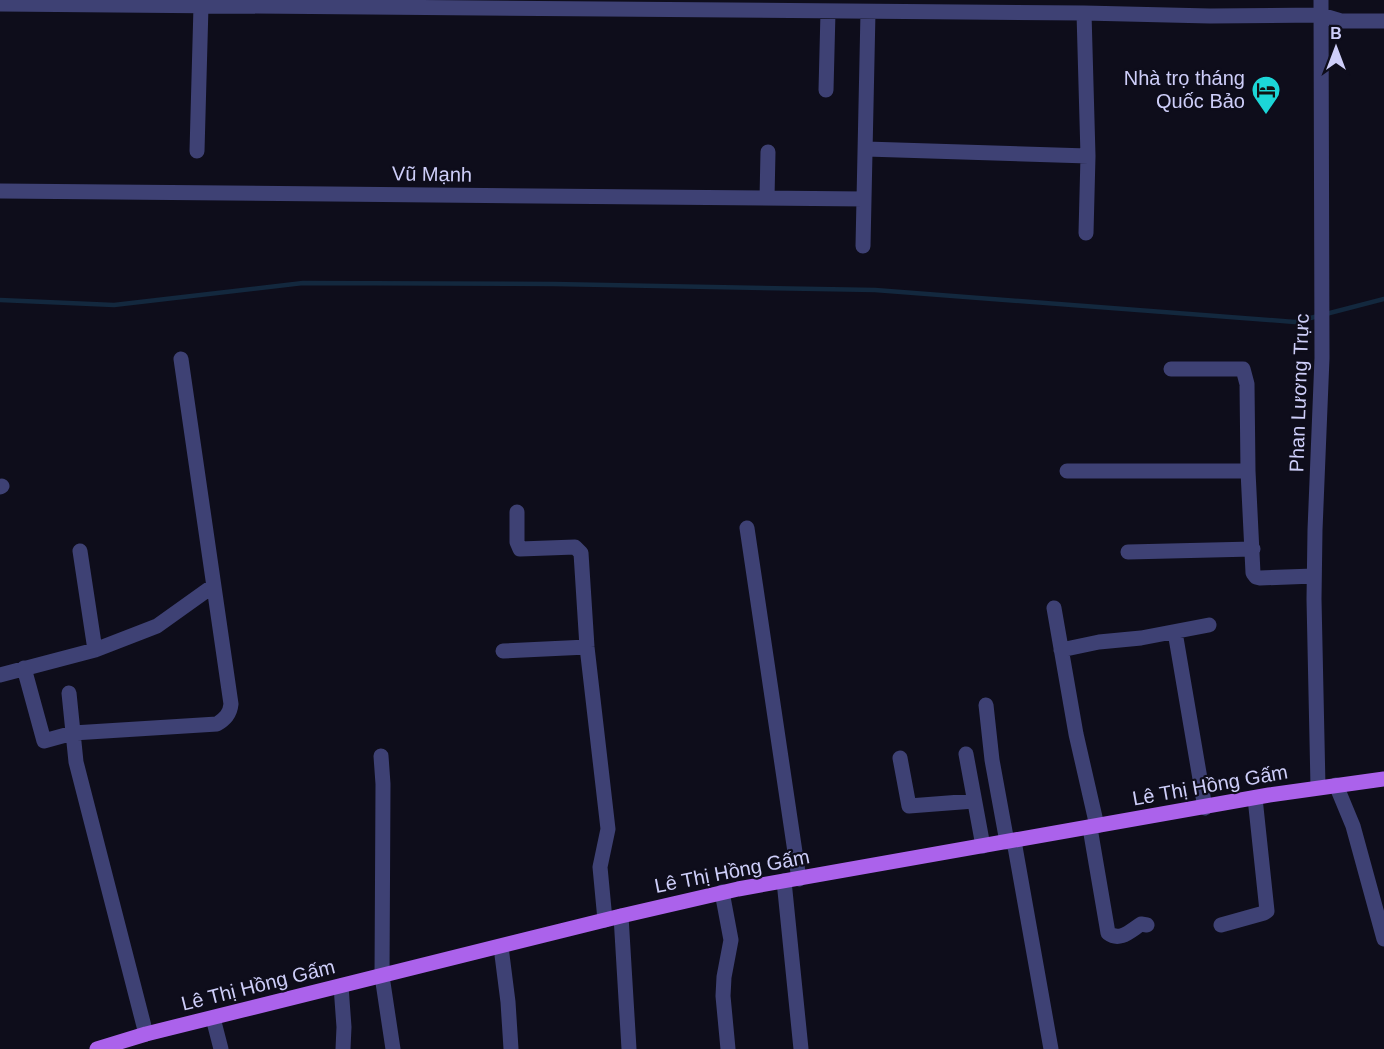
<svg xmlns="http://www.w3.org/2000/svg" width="1384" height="1049" font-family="Arial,sans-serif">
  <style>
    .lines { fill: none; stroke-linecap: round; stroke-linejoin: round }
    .stream { stroke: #13283e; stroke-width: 4.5 }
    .minor { stroke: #3e4174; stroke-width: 15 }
    .major { stroke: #ab62eb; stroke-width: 15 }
    .labels { text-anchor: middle; stroke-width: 4.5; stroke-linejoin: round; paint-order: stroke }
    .poi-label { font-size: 20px; fill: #cecef9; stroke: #0e0d1b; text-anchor: end }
    .street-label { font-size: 20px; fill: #cecef9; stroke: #0e0d1b }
  </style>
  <rect width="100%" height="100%" fill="#0e0d1b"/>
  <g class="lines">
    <path class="stream" d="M0 300 114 305 303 283 554 284 875 290 1295 322 1384 299"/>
    <path class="minor" d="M0 4 1084 13 1210 16 1321 15 1341 21H1384
      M1084 13 1088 156 1086 233
      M826 90 828 12
      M866 149 1088 156
      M197 151 201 6
      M0 191 864 199
      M767 198 768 152
      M863 246 868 12
      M1171 369H1243L1247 384 1248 471 1253 573 1256 577 1260 578 1314 576
      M1067 471H1248
      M0 487 2 486
      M517 512V542L520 549 575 547 581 553 587 647 608 829 600 867 605 920
      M747 528 799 879
      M80 551 95 650
      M1128 552 1253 549
      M1054 608 1076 734 1097 826
      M1175 632 1205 808
      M1061 650 1099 642 1141 638 1209 625
      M503 651 587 647
      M24 668 44 741 73 733 217 724C225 719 230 714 231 704L181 359
      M0 675 95 650 157 626 213 586
      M69 693 76 762 146 1034
      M986 705 992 760 1007 842
      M966 754 983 846
      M381 756 383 784 382 976 393 1049
      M900 758 909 806 974 801
      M1336 785 1353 826 1384 939
      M1318 787 1314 599 1315 530 1322 358 1321 0
      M1090 828 1108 933C1120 942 1130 931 1141 924L1147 925
      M1014 841 1051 1049
      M784 881 801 1049
      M722 892 731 940 724 977 723 996 728 1049
      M621 916 629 1049
      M1221 925 1264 913 1267 911 1255 798
      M501 947 508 1002 511 1049
      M341 986 344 1027 343 1049
      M213 1018 221 1049"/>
    <path class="major" d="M97 1049 146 1034 621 916 738 889 1269 795 1384 779"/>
  </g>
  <defs>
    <g id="hotel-pin" transform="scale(1.5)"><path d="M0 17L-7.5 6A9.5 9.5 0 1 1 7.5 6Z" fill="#1cd6d7" stroke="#0e0d1b"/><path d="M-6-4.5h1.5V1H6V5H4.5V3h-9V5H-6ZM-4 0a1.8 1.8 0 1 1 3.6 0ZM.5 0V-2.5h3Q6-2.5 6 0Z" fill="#111"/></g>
  </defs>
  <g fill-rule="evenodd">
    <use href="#hotel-pin" x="1266" y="90"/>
  </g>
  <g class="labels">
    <g class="poi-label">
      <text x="1245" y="85">Nhà trọ tháng<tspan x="1245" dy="23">Quốc Bảo</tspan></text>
    </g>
    <g class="street-label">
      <text transform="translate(432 174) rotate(1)" y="7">Vũ Mạnh</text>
      <text transform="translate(1299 393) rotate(-88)" y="7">Phan Lương Trực</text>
      <text transform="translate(1210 785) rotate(-10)" y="7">Lê Thị Hồng Gấm</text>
      <text transform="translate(732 871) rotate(-11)" y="7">Lê Thị Hồng Gấm</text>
      <text transform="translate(258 985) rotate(-14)" y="7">Lê Thị Hồng Gấm</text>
    </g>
  </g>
  <g transform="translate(1336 48)" stroke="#0e0d1b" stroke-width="4.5" paint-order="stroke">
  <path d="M0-4.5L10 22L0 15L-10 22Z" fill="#cecef9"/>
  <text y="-9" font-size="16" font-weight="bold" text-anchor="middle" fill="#cecef9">B</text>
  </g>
</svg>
